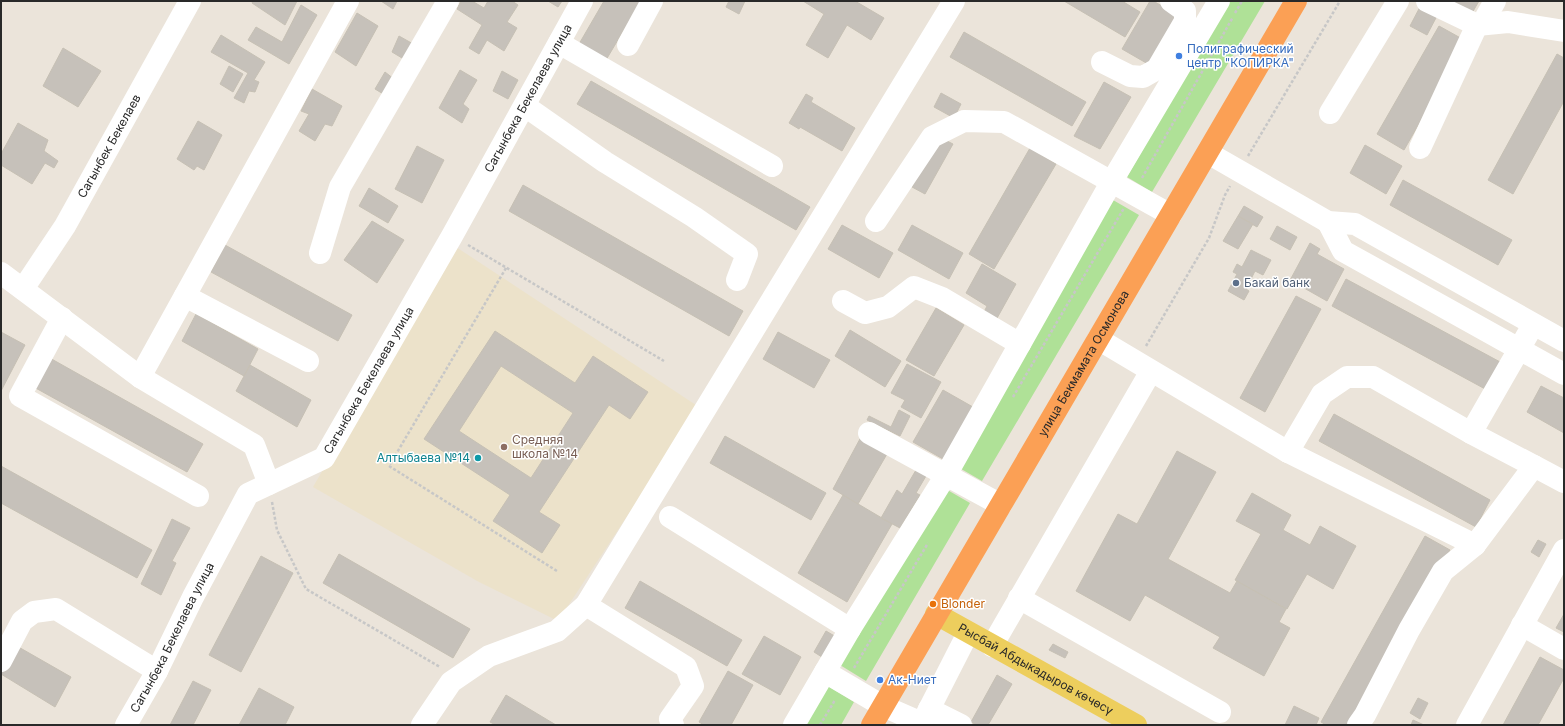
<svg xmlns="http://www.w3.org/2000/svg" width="1565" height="726" font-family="Inter,sans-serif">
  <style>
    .education { fill: #ece2ca }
    .green { fill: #afe197 }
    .building { fill: #c6c1ba; stroke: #c6c0b4; fill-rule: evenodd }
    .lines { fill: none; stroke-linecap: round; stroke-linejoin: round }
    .path { stroke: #c7c7c7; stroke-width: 2.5; stroke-dasharray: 3 2; stroke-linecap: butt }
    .minor { stroke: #fff; stroke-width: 22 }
    .major { stroke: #edce5d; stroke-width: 22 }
    .highway { stroke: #fba055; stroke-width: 22 }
    .shop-dot { fill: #3f7fe0; stroke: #fff; stroke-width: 1.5 }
    .service-dot { fill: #5c6f8a; stroke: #fff; stroke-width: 1.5 }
    .education-dot { fill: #8d6e63; stroke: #fff; stroke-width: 1.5 }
    .culture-dot { fill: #0f9aa8; stroke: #fff; stroke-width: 1.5 }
    .food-dot { fill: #e8710a; stroke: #fff; stroke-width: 1.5 }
    .labels { text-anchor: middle; stroke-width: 3; stroke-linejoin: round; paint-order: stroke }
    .shop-label { font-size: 12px; fill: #366cbe; stroke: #fff; text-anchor: start }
    .street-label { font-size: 12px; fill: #292929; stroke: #fff }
    .service-label { font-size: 12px; fill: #4e5e75; stroke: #fff; text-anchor: start }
    .education-label { font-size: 12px; fill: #785e54; stroke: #fff; text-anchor: start }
    .culture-label { font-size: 12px; fill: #0d838f; stroke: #fff; text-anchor: end }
    .food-label { font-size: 12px; fill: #c56008; stroke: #fff; text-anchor: start }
  </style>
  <rect width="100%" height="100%" fill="#ebe4da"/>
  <path class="education" d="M453 245 699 407 558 621 479 582 313 487Z"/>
  <path class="green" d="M1228 1H1265L1152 192 1127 177Z
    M1113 200 1139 215 982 481 956 466Z
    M944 488 970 503 866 681 840 665Z
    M828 686 854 702 841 725H805Z"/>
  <path class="building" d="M253 1H297L285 25 252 3Z
    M381 1H397L393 9Z
    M461 1H472L484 8 488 1H512L518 5 507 22 517 28 504 51 487 40 479 54 469 48 482 25 457 9Z
    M548 1H562L558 7Z
    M604 1H641L606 60 579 44Z
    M729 1H745L739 14 726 7Z
    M803 1H855L884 18 871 40 847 25 828 58 806 45 824 14Z
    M1064 1H1122L1140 12 1125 37Z
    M1150 1H1153L1177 14 1148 64 1122 49Z
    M1450 1H1479L1472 13Z
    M301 5 317 15 289 64 248 40 256 27 282 42Z
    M1421 5 1438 14 1427 35 1410 26Z
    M357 13 378 26 356 66 335 52Z
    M1439 26 1466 41 1404 150 1377 134Z
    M964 32 1086 102 1072 126 950 57Z
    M221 35 265 62 254 80 259 82 255 92 249 91 244 103 234 98 248 73 211 52Z
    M399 36 415 45 407 61 392 52Z
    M63 48 101 71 78 107 43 86Z
    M1557 54 1564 58V101L1513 194 1488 180Z
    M229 66 243 74 233 92 220 84Z
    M460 70 477 80 463 104 469 109 462 123 439 108Z
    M502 71 518 80 508 99 493 91Z
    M385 72 394 79 385 95 375 89Z
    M591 81 810 207 796 230 577 104Z
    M1104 82 1131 97 1100 149 1074 136Z
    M312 89 342 106 332 126 325 124 315 141 299 131 309 114 301 111Z
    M941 93 961 104 954 118 934 107Z
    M806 94 813 98 811 102 855 128 842 151 800 127 799 129 789 123Z
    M198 121 222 135 204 170 197 166 194 170 177 159Z
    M18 123 48 140 44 151 58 161 54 168 45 163 32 184 1 165V154Z
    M939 137 953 144 925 194 912 187Z
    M1365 145 1402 166 1386 194 1350 173Z
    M417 146 444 160 422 203 395 189Z
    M1030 148 1056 164 994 269 969 254Z
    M1403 180 1512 240 1498 265 1390 205Z
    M523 185 743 311 729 336 509 211Z
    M369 188 398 206 388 223 359 206Z
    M1244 206 1263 217 1257 227 1238 216Z
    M1238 216 1253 224 1238 249 1223 241Z
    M372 221 404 240 377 283 344 260Z
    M842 225 893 253 879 278 828 249Z
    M912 225 963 253 949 279 898 250Z
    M1277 226 1297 237 1290 250 1270 239Z
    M1310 243 1320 249 1317 254 1344 269 1327 301 1297 284 1295 288 1288 284Z
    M225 245 352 315 338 341 211 272Z
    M1251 250 1271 260 1263 275 1255 271 1246 289 1249 291 1244 300 1228 291 1237 274 1233 272 1237 264 1242 267Z
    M982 264 1016 284 996 320 984 312 987 306 966 293Z
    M1346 279 1502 363 1487 390 1332 306Z
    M1296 296 1321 309 1265 412 1240 398Z
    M936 308 964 325 934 376 906 360Z
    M196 314 258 349 244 376 182 341Z
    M850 330 901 361 885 387 835 356Z
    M495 331 575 383 593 356 648 392 630 419 609 405 539 512 560 525 542 553 493 521 510 495 424 439ZM501 366 573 413 531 478 459 431Z
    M1 332 25 345 1 391Z
    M778 332 830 360 814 388 763 359Z
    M48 357 203 444 187 472 32 386Z
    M907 364 941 382 921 418 901 407 905 400 891 393Z
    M250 365 311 400 297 427 236 391Z
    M1541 386 1564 398V433L1527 412Z
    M943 390 980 411 950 463 913 442Z
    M899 410 910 416 900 436 867 420 869 416 891 427Z
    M1334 414 1490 500 1476 527 1319 441Z
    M725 436 826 493 811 520 710 463Z
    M861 437 887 454 858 504 833 489Z
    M1177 451 1216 472 1168 559 1230 593 1237 581 1286 609 1279 622 1290 628 1264 676 1213 648 1220 637 1145 595 1130 621 1076 591 1118 514 1137 524Z
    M1 466 152 550 137 578 1 503Z
    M916 470 926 476 916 493 920 495 900 528 881 518 897 490 902 494Z
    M1252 493 1291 515 1283 530 1310 545 1320 526 1356 546 1333 589 1307 574 1287 609 1235 580 1261 534 1236 521Z
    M843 495 892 524 847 602 798 573Z
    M172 519 190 528 172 561 176 563 161 595 141 584Z
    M1425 536 1450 550 1353 725H1326L1321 722Z
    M1538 540 1546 544 1539 557 1531 552Z
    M339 554 470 629 453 658 323 583Z
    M261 556 293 573 241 672 209 655Z
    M640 581 742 640 727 666 625 608Z
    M1564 614V632L1556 628Z
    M826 631 843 641 825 659 814 652Z
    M764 636 801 657 780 695 742 674Z
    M1053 644 1068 652 1065 658 1049 650Z
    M15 645 71 677 55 707 1 674V668Z
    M1540 657 1564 670V678L1538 725H1503Z
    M728 671 753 685 731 725H704L699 722Z
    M997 675 1012 684 988 725H977L971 722Z
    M193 681 211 690 193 725H170Z
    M259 688 294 707 285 725H239Z
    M506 695 556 725H496L490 722Z
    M1418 698 1428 703 1420 719 1410 713Z
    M1294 706 1319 718 1316 725H1285Z
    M1413 720 1424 725H1411Z"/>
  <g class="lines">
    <path class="path" d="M1235 13 1242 1
      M1248 156 1340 1
      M1142 178 1233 17
      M468 245 664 361
      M506 268 389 466 557 571
      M1146 346 1209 238 1225 195 1230 186
      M1013 397 1124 208
      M272 502 277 530 306 589 440 667
      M854 668 928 543
      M820 725 835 700"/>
    <g class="minor">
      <path d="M1427 1 1477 25 1508 22 1564 31"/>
      <path d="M1482 24 1495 1"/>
      <path d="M559 43 772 166"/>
      <path d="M628 45 652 1"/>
      <path d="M1102 62 1130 76 1143 77 1157 69 1185 21V11L1171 1"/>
      <path d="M525 106 605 162 694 217 747 254 737 280"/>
      <path d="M1330 113 1398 1"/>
      <path d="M1420 148 1477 25"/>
      <path d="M1208 153 1328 222 1355 224 1564 341"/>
      <path d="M876 221 932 137 964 121 1004 122 1171 215"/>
      <path d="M1328 222 1343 251 1564 374"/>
      <path d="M320 253 340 187 448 1"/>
      <path d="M1 273 140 377 254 445 269 484"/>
      <path id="s1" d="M23 289 65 226 190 1"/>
      <path d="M185 296 308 361"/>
      <path d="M843 301 865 313 888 307 914 287 942 298 1020 344"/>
      <path d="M62 318 20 396 198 496"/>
      <path d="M1098 339 1288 452 1475 545 1443 571 1409 630 1365 715 1358 725"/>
      <path d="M140 377 348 1"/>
      <path d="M869 433 1001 505"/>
      <path d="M1471 433 1534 466 1475 545"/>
      <path d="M1288 452 1322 394 1347 377H1373L1471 433 1533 325"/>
      <path d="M1534 466 1564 482"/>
      <path d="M670 517 850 629"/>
      <path d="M1019 598 1220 712"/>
      <path d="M586 605 686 667 693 686 670 719 673 725"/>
      <path d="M1522 625 1564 649"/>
      <path d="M992 646 1151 371"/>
      <path d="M1 661 22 621 34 612 56 609 157 671"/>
      <path d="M825 672 883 706 922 723"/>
      <path d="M929 709 961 725"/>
      <path id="s2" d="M126 725 157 671 193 597 248 494 324 458 452 236 582 1"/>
      <path d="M422 725 451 682 489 656 557 631 586 605 954 1"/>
      <path d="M794 725 850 629 946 475 1112 181 1219 1"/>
      <path d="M921 725 968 633"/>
      <path d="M1467 725 1564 550"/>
    </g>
    <path class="major" id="s3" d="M936 614 1136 725"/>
    <path class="highway" id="s4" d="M872 725 1296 1"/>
  </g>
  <g class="shop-dot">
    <circle cx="1179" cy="56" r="4"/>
    <circle cx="880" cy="680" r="4"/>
  </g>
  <circle class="service-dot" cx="1236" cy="283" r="4"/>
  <circle class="education-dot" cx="504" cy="447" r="4"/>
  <circle class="culture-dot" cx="478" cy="458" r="4"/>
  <circle class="food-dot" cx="933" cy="604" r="4"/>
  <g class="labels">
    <g class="shop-label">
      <text x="1187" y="53">Полиграфический<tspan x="1187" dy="14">центр "КОПИРКА"</tspan></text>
      <text x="888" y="684">Ак-Ниет</text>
    </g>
    <g class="street-label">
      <text dy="4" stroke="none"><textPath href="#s2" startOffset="759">Сагынбека Бекелаева улица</textPath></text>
      <text dy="4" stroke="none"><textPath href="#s1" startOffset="167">Сагынбек Бекелаев</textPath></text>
      <text dy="4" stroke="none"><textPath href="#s4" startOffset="419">улица Бекмамата Осмонова</textPath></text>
      <text dy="4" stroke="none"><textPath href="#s2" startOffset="435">Сагынбека Бекелаева улица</textPath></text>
      <text dy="4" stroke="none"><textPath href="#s2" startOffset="99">Сагынбека Бекелаева улица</textPath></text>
      <text dy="4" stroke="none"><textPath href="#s3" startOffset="114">Рысбай Абдыкадыров көчөсү</textPath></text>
    </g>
    <g class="service-label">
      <text x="1244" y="287">Бакай банк</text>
    </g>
    <g class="education-label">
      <text x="512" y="444">Средняя<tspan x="512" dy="14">школа №14</tspan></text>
    </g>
    <g class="culture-label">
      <text x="470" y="462">Алтыбаева №14</text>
    </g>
    <g class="food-label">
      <text x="941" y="608">Blonder</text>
    </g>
  </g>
  <rect width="1565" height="726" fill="none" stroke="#292929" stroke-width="4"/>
</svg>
